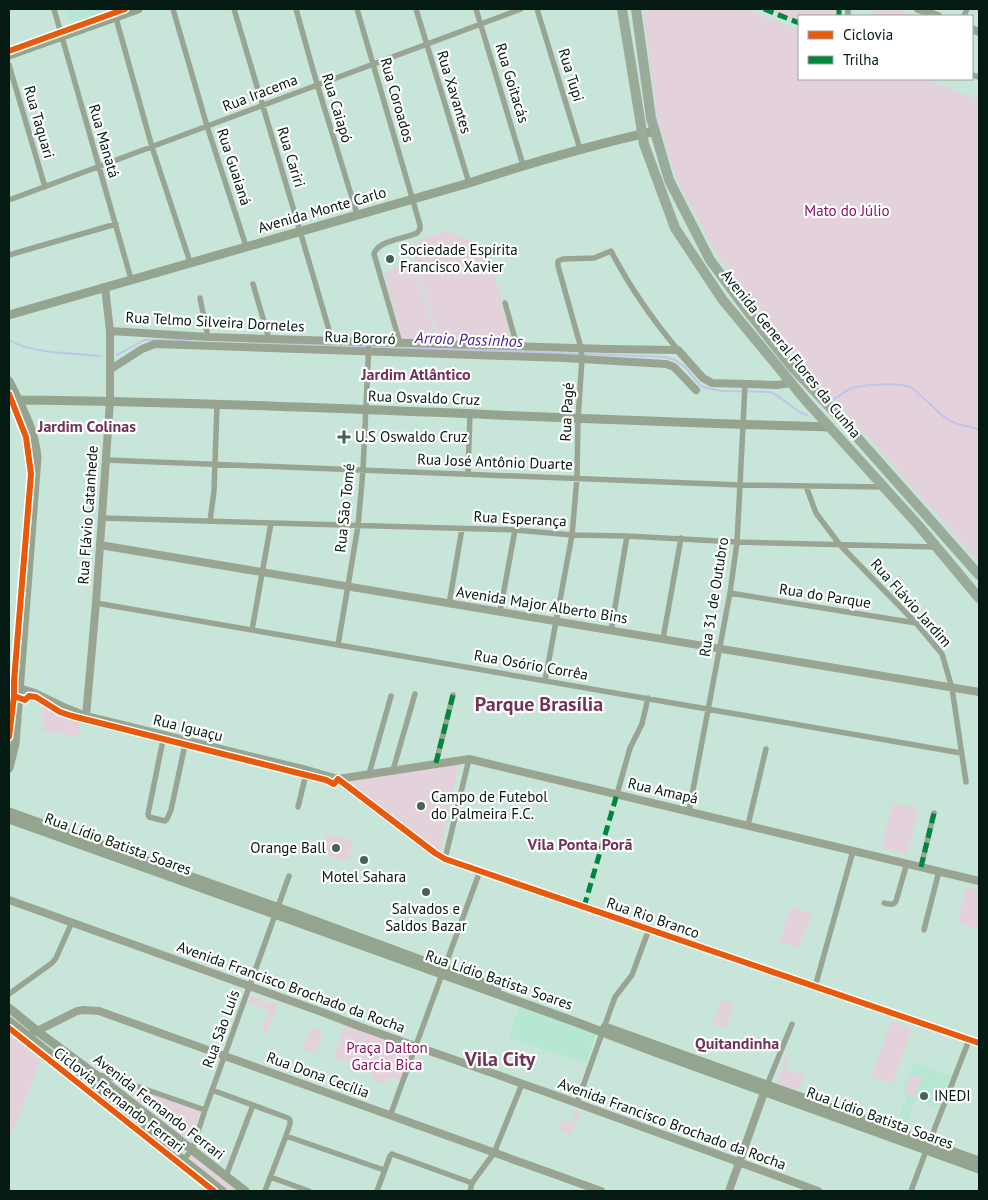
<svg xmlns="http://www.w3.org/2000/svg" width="988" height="1200" font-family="'PT Sans',sans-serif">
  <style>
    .built { fill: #b5e7d2 }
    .green { fill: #e3d1db }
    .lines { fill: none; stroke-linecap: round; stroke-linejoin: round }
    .stream { stroke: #bec5eb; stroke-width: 2 }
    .minor { stroke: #99a592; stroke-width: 5.5 }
    .tertiary { stroke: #99a592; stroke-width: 8 }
    .secondary { stroke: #95a48e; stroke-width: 9 }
    .primary { stroke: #9bab9a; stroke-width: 10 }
    .quiet { stroke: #00873e; stroke-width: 5; stroke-dasharray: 10 5; stroke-linecap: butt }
    .cycleway-casing { stroke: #fff; stroke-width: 9 }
    .cycleway { stroke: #e8590c; stroke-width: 6 }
    .poi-dot { fill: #486158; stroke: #fff; stroke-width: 2 }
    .labels { text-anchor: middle; stroke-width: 4.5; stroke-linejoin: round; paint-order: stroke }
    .street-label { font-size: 15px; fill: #041a12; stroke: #fff }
    .park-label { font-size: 15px; fill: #8b1062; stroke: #fff }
    .poi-label { font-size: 15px; fill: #041a12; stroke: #fff; text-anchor: start }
    .water-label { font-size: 16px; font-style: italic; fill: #3e1f90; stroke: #fff }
    .neighbourhood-label { font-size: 16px; font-weight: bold; fill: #713257; stroke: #fff }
    .district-label { font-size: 20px; font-weight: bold; fill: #713257; stroke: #fff }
  </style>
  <rect width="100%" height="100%" fill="#c7e6d9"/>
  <path class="built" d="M66 9H118L70 23Z
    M519 1007 596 1033 586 1063 509 1038Z
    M913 1063 951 1076 938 1108 916 1100 904 1129 896 1126 907 1097 902 1094Z"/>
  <path class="green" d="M643 9H745L799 30V79H924L979 100V562L834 399 755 308 717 255 677 180 657 118Z
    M767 9H840L841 16H799V23Z
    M874 9H896L917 16H872Z
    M446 231 488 247 511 342 439 338 409 244Z
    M413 261 437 339 402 340 384 273Z
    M41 704 58 714 80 720 79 737 43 731Z
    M459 764 440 853 349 781Z
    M892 803 918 808 908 854 882 848Z
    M325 834 353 841 348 861 320 854Z
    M966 887 979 890V929L958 924Z
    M790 907 812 913 805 936 803 935 799 947 780 942Z
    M251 996 277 1005 267 1035 263 1034 265 1028 259 1025 260 1023 264 1024 269 1011 248 1003Z
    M721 999 734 1003 726 1029 712 1024Z
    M891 1021 912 1029 892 1084 871 1077Z
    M350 1024 416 1046 404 1070 400 1081 389 1077 386 1085 371 1079 373 1071 333 1057 345 1026Z
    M311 1027 323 1032 315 1053 303 1048Z
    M9 1034 41 1060 9 1142Z
    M787 1054 790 1055 785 1068 805 1076 798 1091 776 1083Z
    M911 1074 922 1078 915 1097 904 1093Z
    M124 1082 201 1110 189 1141 121 1087Z
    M573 1110 581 1113 572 1135 561 1131V1128L558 1126 561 1120 572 1123 575 1117 571 1116Z
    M192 1155 238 1191H223L186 1162Z"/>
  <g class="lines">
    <path class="stream" d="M9 340C32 354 73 353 100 356
      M250 342 666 357 675 360 685 367 701 386 707 388 722 391 771 392 779 397 801 413 807 415
      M117 355 144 340H190
      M834 399C840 396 845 391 850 389 861 384 903 382 912 388 924 397 934 410 947 419 956 426 969 425 979 430"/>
    <path class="minor" d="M54 9 131 279
      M173 9 207 126 246 246
      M234 9 300 231 332 340
      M296 9 317 84 357 214
      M357 9 420 225V229L417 233C405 239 378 240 374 254L400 343
      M416 9 469 183
      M476 9 523 165
      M537 9 580 149
      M848 9V16
      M964 16 967 9
      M116 18 152 147 190 262
      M9 65 45 187
      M972 75 979 77
      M9 200 521 9
      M9 255 116 224
      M253 284 269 339
      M200 298 208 337
      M505 303 517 346
      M106 460 740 485 883 487
      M468 474 470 413
      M806 486 816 513 840 545 916 623 942 654 952 688 966 782
      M102 518 515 530 572 535 627 536 737 542 936 547
      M210 521 214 491 217 405
      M730 593 916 623
      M96 603 961 753
      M449 604 462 529
      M500 612 515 530
      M252 630 271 523
      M611 631 627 536
      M663 639 681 538
      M338 645 358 526 363 470 369 342
      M545 681 572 535 577 478 578 419 582 359 581 348 558 266V261L563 259 594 258 611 251C630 288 652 319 678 350
      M164 735 148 814 149 817 165 821 167 819 171 810 186 740
      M436 763 453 695
      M393 770 415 694
      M369 774 391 696
      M617 794 630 748 642 724 648 698
      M298 807 307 770
      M689 811 730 593 737 542 740 485 745 385
      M748 825 766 749
      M445 859 469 759
      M921 867 934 813
      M884 903C889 904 893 906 896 901L907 863
      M924 930 939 871
      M815 987 853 851
      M9 994 52 963 56 958 72 922
      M98 1075 113 1078 205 1110
      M767 1085 792 1024
      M212 1090 288 1118 290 1120V1124L286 1136 265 1191
      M577 1103 615 997 632 975 649 929
      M390 1116 480 871
      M286 1136 384 1170
      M183 1160 192 1150 205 1110 289 876
      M226 1176 253 1105
      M270 1177 309 1191
      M377 1191 390 1156 392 1154 472 1183
      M470 1191 472 1183 494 1153 522 1084
      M911 1191 929 1143 969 1040"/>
    <path class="tertiary" d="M918 9 938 16
      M972 29 979 32
      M110 331 208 337 607 349 678 350 703 378 712 383 777 385 791 383
      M111 369 142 349 155 344 564 358 666 364 674 367 696 390
      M100 545 979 692
      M9 685 35 693 66 708 86 716 307 770 338 779 435 853 445 859 979 1043
      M86 716 96 603 110 401V331L105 287
      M338 779 469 759 979 881
      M9 900 319 1011 361 1027 546 1092 818 1191
      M33 1033 77 1011 84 1010 99 1011 601 1191
      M729 1191 766 1087"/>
    <path class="secondary" d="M9 55 138 9
      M9 315 469 183C530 163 592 145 655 131
      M9 381C21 406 35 430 37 458L15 744 9 768
      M18 400C289 403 559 420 830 427
      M9 812 296 914 497 988
      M9 819 573 1021 655 1052 979 1169
      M9 1008 37 1031 96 1075 245 1191
      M9 1021 222 1191
      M605 1027 979 1161"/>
    <path class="primary" d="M622 9 644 144 675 228 722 299 807 402 919 526 979 598
      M636 9 651 118 669 180 710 260 749 313 791 366 841 419 979 575"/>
    <path class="quiet" d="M764 9 799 23
      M839 9V16
      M436 763 453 695
      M921 867 934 813
      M584 907 617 794"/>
    <g class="cycleway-casing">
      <path id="cycleway" d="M9 51 125 9
        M9 394 26 437 31 474 14 681V696L9 737
        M14 696 25 700 29 696 36 697 60 712 72 716 306 775 326 780 334 784 338 779 435 853 445 859 979 1043
        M9 1028 214 1191"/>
    </g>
    <use href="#cycleway" class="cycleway"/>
  </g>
  <g class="poi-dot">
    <circle cx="390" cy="259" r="5"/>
    <path d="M341.5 429.5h5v5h5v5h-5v5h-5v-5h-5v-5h5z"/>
    <circle cx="421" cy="806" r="5"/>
    <circle cx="336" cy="848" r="5"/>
    <circle cx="364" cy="860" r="5"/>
    <circle cx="426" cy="892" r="5"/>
    <circle cx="924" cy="1096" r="5"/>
  </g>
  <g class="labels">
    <g class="street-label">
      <text transform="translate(571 75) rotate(73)" y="5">Rua Tupi</text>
      <text transform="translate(512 83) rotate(73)" y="5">Rua Goitacás</text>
      <text transform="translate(454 92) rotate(73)" y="5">Rua Xavantes</text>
      <text transform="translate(260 93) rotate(-21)" y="5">Rua Iracema</text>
      <text transform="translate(397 100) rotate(74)" y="5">Rua Coroados</text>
      <text transform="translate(337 108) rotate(73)" y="5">Rua Caiapó</text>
      <text transform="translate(39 122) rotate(74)" y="5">Rua Taquari</text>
      <text transform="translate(104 141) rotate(74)" y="5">Rua Manatá</text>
      <text transform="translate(291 157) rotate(73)" y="5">Rua Cariri</text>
      <text transform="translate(234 167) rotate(72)" y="5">Rua Guaianá</text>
      <text transform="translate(322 210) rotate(-16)" y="5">Avenida Monte Carlo</text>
      <text transform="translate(215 322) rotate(3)" y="5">Rua Telmo Silveira Dorneles</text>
      <text transform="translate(360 338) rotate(2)" y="5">Rua Bororó</text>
      <text transform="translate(791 354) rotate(51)" y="5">Avenida General Flores da Cunha</text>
      <text transform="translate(424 398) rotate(2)" y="5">Rua Osvaldo Cruz</text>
      <text transform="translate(567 412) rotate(-87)" y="5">Rua Pagé</text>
      <text transform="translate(495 462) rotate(2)" y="5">Rua José Antônio Duarte</text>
      <text transform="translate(345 508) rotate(-84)" y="5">Rua São Tomé</text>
      <text transform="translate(88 515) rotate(-86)" y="5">Rua Flávio Catanhede</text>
      <text transform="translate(520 519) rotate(3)" y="5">Rua Esperança</text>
      <text transform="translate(825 596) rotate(9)" y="5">Rua do Parque</text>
      <text transform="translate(714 597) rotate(-81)" y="5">Rua 31 de Outubro</text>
      <text transform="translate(911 603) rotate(48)" y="5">Rua Flávio Jardim</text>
      <text transform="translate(542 605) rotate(9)" y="5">Avenida Major Alberto Bins</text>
      <text transform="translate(531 665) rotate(10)" y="5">Rua Osório Corrêa</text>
      <text transform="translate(188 728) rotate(14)" y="5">Rua Iguaçu</text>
      <text transform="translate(663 791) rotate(13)" y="5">Rua Amapá</text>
      <text transform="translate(118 844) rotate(20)" y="5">Rua Lídio Batista Soares</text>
      <text transform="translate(653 918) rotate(19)" y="5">Rua Rio Branco</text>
      <text transform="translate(499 980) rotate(19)" y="5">Rua Lídio Batista Soares</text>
      <text transform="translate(291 987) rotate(20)" y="5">Avenida Francisco Brochado da Rocha</text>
      <text transform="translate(221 1029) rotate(-70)" y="5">Rua São Luís</text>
      <text transform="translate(318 1075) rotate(20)" y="5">Rua Dona Cecília</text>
      <text transform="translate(119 1100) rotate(38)" y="5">Ciclovia Fernando Ferrari</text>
      <text transform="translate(159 1107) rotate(38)" y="5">Avenida Fernando Ferrari</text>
      <text transform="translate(880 1118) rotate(20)" y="5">Rua Lídio Batista Soares</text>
      <text transform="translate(672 1124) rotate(20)" y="5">Avenida Francisco Brochado da Rocha</text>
    </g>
    <g class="park-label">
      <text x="847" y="216">Mato do Júlio</text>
      <text x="387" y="1053">Praça Dalton<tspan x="387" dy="17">Garcia Bica</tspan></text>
    </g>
    <g class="poi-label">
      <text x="400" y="255">Sociedade Espírita<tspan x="400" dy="17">Francisco Xavier</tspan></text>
      <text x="355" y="442">U.S Oswaldo Cruz</text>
      <text x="431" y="802">Campo de Futebol<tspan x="431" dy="17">do Palmeira F.C.</tspan></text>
      <text x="326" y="853" text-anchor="end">Orange Ball</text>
      <text x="364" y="882" text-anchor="middle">Motel Sahara</text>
      <text x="426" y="914" text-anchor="middle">Salvados e<tspan x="426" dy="17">Saldos Bazar</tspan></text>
      <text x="934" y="1101">INEDI</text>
    </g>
    <g class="water-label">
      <text transform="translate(469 339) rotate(2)" y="6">Arroio Passinhos</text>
    </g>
    <g class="neighbourhood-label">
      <text x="416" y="380">Jardim Atlântico</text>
      <text x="87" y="432">Jardim Colinas</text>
      <text x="580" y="850">Vila Ponta Porã</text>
      <text x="737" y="1049">Quitandinha</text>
    </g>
    <g class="district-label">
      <text x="539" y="711">Parque Brasília</text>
      <text x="500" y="1066">Vila City</text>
    </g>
  </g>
  <rect width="988" height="1200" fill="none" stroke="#041a12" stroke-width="20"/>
  <rect x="798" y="15" width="175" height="65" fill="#ffffff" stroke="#9ba3a0"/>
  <rect x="808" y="31" width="25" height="8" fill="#e8590c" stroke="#9ba3a0"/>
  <text x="843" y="40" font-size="15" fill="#041a12">Ciclovia</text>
  <rect x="808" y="56" width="25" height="8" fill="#00873e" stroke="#9ba3a0"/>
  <text x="843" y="65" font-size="15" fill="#041a12">Trilha</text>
</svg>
